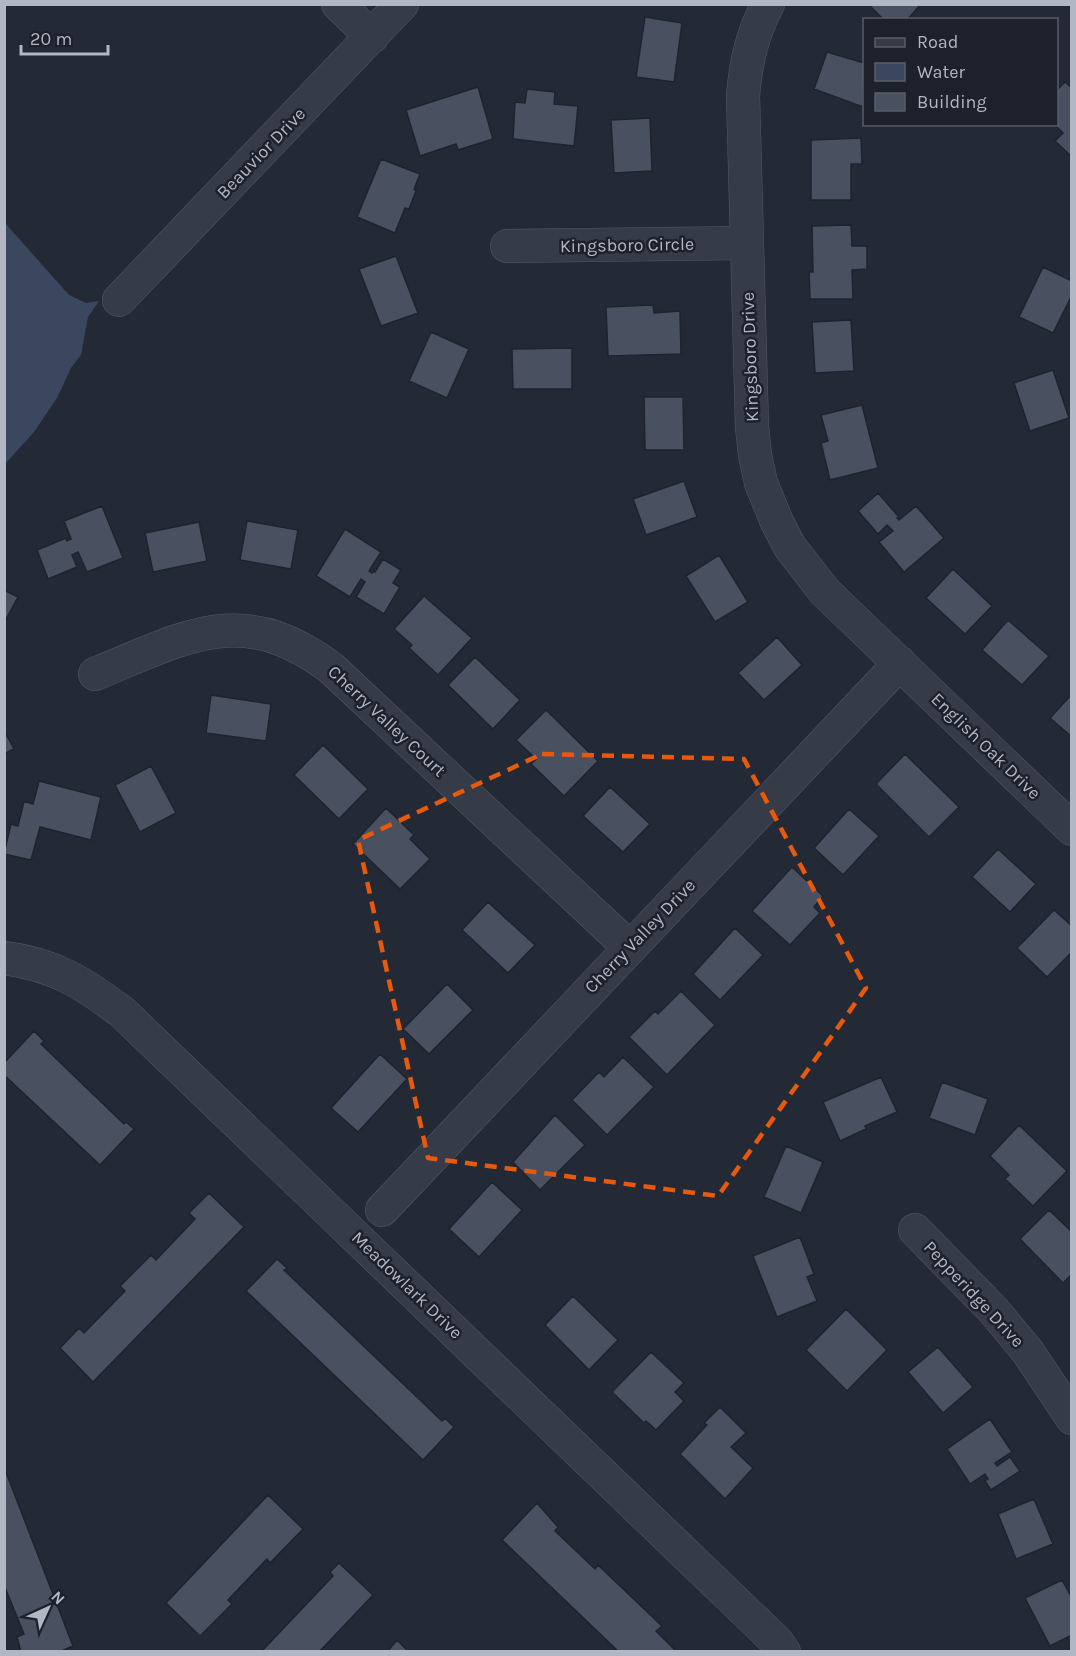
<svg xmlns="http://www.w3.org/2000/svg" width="1076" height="1656" font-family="Karla,sans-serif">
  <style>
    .water { fill: #3a475e }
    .building { fill: #495160; stroke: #1e232e; stroke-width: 1.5 }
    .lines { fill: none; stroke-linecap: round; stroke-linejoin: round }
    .minor-casing { stroke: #545a65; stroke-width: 34 }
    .minor { stroke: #363c47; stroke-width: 33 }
    .marked { fill: none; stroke: #e8590c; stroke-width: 4.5; stroke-dasharray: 12 8; stroke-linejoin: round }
    .labels { text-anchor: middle; stroke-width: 5; stroke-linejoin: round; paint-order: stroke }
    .street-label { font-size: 18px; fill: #b1b7c3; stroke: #1c212c }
  </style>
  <rect width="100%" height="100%" fill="#232a36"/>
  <path class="water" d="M5 223 69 295 86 303 99 301 88 317 81 355 71 368 57 398 34 432 5 464Z"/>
  <path class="building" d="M868 4H921L907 20H884Z
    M645 17 682 23 674 82 636 77Z
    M827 52 864 63 863 107 814 89Z
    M1065 82 1072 88V153L1070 155 1055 141 1063 133 1054 124H1056V91Z
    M478 87 493 139 458 150 456 144 420 156 406 110Z
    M527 89 555 92 554 104 578 106 574 146 513 139 515 102 525 103Z
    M650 118 652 171 614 173 611 120Z
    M861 138 862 164H851V200H811V140Z
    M381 159 420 174 414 189 416 191 409 209 405 208 395 233 357 217Z
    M851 225 852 246H867V269L852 270 853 299H810L809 272H813L812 226Z
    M396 256 418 313 381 326 359 269Z
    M1043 267 1072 281V295L1053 333 1019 317Z
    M653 305 654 313 680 311 681 354 608 356 606 307Z
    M851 320 854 371 815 373 812 322Z
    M431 332 469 349 447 398 409 381Z
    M572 348V389H513L512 349Z
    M1053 370 1069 418 1030 431 1014 383Z
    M644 397H683L684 450H645Z
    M862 405 878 468 830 480 821 443 828 441 821 415Z
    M684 481 697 517 646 535 633 499Z
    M878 493 899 517 897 518 899 520 916 506 944 538 904 572 879 542 893 531 887 525 878 534 858 511Z
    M102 506 123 558 87 572 78 552 72 555 77 567 48 579 37 550 66 538 67 541 71 539 64 521Z
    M247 521 298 530 291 569 240 560Z
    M199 522 207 561 153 572 145 533Z
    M345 529 381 552 369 571 372 573 374 571 375 572 383 559 401 570 393 583 400 587 384 614 356 597 365 582 361 579 350 597 316 576Z
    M719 555 748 602 715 622 686 576Z
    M953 569 992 606 965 634 926 598Z
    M4 590 18 597 4 623Z
    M424 596 472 638 438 675 409 648 412 645 394 629Z
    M1008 620 1049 656 1022 685 982 650Z
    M777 637 802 665 764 700 738 673Z
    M475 657 520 700 493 729 448 685Z
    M1072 694V737L1050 718Z
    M211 695 271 704 266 741 206 733Z
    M546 710 598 761 564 796 531 764 536 759 516 740Z
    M4 730 14 749 4 754Z
    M323 745 368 789 339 819 294 775Z
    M905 754 959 807 929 837 876 784Z
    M151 766 176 813 140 832 115 785Z
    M39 781 101 797 91 840 40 827 31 860 4 854 11 824 18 826 24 801 33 804Z
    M610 787 650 824 623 852 583 816Z
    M386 808 414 835 410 839 430 859 400 889 353 844Z
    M849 809 879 836 843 875 814 848Z
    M998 849 1036 884 1010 912 972 877Z
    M792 867 823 896 814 907 820 913 790 945 752 911Z
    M488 902 535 945 508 973 462 930Z
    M1054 910 1072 926V952L1047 977 1017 948Z
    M735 928 763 955 720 1000 693 974Z
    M447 984 473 1010 429 1054 403 1029Z
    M681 991 715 1025 667 1075 629 1037 655 1011 658 1014Z
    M34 1031 44 1041 41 1044 124 1124 126 1122 134 1129 100 1165 4 1075V1063Z
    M380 1054 407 1079 358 1132 331 1108Z
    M623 1057 654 1087 607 1135 572 1100 599 1072 604 1077Z
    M881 1077 897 1112 865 1126 866 1129 840 1141 823 1102Z
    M942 1082 988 1099 975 1135 929 1118Z
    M555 1115 585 1145 540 1190 513 1162Z
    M1019 1125 1067 1171 1033 1206 1005 1179 1009 1175 990 1156Z
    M786 1146 823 1162 801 1213 764 1197Z
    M492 1182 522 1210 479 1257 449 1229Z
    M209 1193 244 1227 93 1382 60 1348 79 1328 84 1333 125 1291 120 1286 151 1255 156 1260 195 1219 189 1213Z
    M1049 1210 1072 1232V1274L1063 1283 1020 1239Z
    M800 1237 814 1274 807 1277 817 1301 777 1317 753 1256Z
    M277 1259 287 1268 284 1270 442 1421 445 1418 454 1427 423 1460 246 1291Z
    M573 1296 618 1340 589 1370 545 1325Z
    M846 1309 887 1350 847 1391 806 1350Z
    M938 1347 973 1387 943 1413 908 1372Z
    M651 1352 684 1383 675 1392 684 1401 656 1430 646 1421 644 1423 612 1392Z
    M720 1407 746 1433 731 1447 753 1468 725 1499 680 1454 707 1425 704 1423Z
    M990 1419 1012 1452 995 1463 997 1466 1010 1457 1020 1471 991 1490 985 1481 988 1479 985 1474 970 1484 947 1449Z
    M4 1467 73 1646 59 1652H21L17 1637 24 1634 4 1585Z
    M268 1495 303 1529 270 1563 267 1559 228 1600 232 1604 200 1636 166 1603Z
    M1034 1499 1053 1544 1016 1559 998 1514Z
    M537 1503 558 1527 555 1531 595 1569 598 1565 662 1626 656 1631 677 1652H619L502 1540Z
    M339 1563 373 1595 319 1652H261L333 1576 330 1572Z
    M1062 1580 1072 1598V1635L1050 1646 1025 1598Z
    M397 1640 409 1652H387Z"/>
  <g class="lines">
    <g class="minor-casing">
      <path id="minor" d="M338 4 372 37
        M768 4C752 34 746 62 743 95L752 427 755 455 761 483 777 522 790 547 825 592 1072 829
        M507 246 747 243
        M119 300 402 4
        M95 674C186 637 242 601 331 668L629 947
        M4 958C54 964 85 984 123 1013L777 1642 784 1652
        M382 1210 900 663
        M915 1230 994 1311 1028 1352 1072 1418"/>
    </g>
    <use href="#minor" class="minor"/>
  </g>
  <path class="marked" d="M542 754 744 759 866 988 718 1196 428 1158 358 840Z"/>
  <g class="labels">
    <g class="street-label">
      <text transform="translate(261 153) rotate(-46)" y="6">Beauvior Drive</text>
      <text transform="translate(627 245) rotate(-1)" y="6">Kingsboro Circle</text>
      <text transform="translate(750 357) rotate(-92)" y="6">Kingsboro Drive</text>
      <text transform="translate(387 721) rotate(43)" y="6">Cherry Valley Court</text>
      <text transform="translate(986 746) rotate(44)" y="6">English Oak Drive</text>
      <text transform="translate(640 936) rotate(-46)" y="6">Cherry Valley Drive</text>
      <text transform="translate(407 1285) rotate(44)" y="6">Meadowlark Drive</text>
      <text transform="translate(974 1294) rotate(47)" y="6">Pepperidge Drive</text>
    </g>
  </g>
  <rect width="1076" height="1656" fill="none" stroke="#b1b7c3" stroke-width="12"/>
  <rect x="863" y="18" width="195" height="108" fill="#1c212c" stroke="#585d68" stroke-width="1.5"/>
  <rect x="875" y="38" width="30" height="9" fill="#363c47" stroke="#585d68" stroke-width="1.5"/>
  <text x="917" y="48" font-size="18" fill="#b1b7c3">Road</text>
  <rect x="875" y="63" width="30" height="18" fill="#3a475e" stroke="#585d68" stroke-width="1.5"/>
  <text x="917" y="78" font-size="18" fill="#b1b7c3">Water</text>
  <rect x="875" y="93" width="30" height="18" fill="#495160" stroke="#585d68" stroke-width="1.5"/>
  <text x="917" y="108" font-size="18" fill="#b1b7c3">Building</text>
  <g transform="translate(48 1608) rotate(45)" stroke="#1c212c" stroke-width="4.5" paint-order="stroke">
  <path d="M0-4.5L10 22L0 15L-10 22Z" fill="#b1b7c3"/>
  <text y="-9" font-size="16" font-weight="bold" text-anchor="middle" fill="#b1b7c3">N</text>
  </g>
  <path d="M21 45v9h87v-9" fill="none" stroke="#b1b7c3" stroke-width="3"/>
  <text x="30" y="45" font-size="18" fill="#b1b7c3" stroke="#1c212c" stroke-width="4.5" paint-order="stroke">20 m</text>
</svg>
